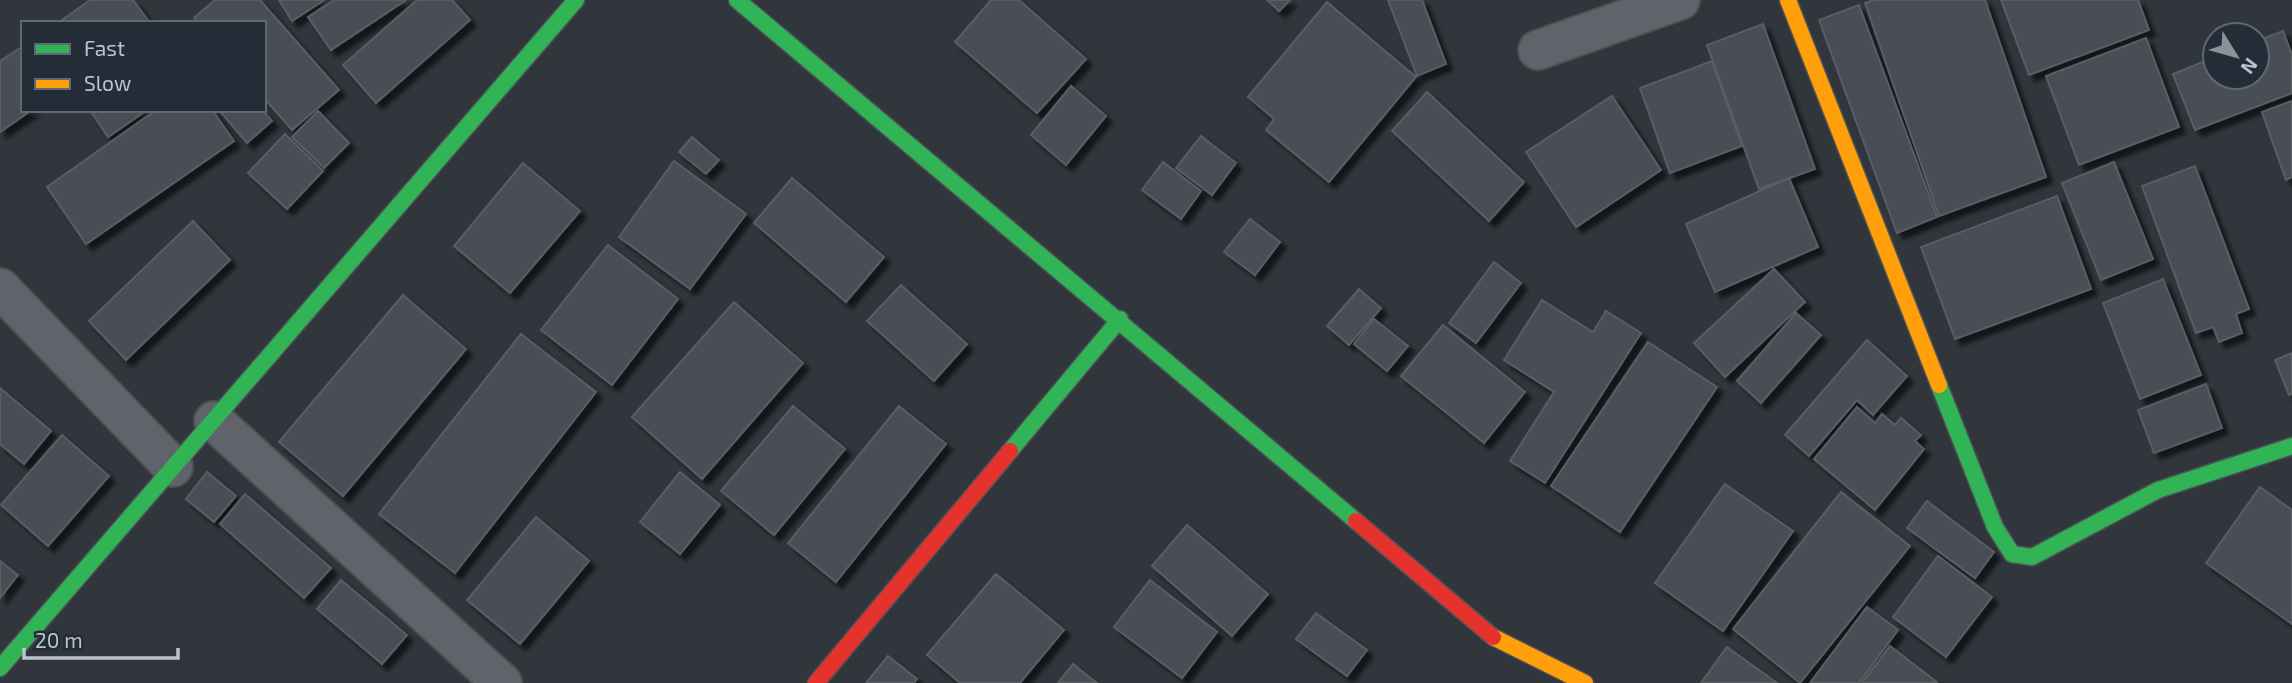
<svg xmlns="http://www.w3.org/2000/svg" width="2292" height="683" font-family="'Exo 2',sans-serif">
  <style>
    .building { fill: #494e54; stroke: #585e63; stroke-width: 2; filter: url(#shadow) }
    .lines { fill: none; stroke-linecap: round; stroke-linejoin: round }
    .street-casing { stroke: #4e5257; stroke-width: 42 }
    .fast-casing { stroke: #4e5257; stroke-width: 19 }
    .slow-casing { stroke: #4e5257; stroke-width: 19 }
    .jam-casing { stroke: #4e5257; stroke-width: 19 }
    .street { stroke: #60646a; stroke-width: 38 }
    .fast { stroke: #30b455; stroke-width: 16 }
    .slow { stroke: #ff9f0a; stroke-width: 16 }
    .jam { stroke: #e5322d; stroke-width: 16 }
  </style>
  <defs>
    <filter id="shadow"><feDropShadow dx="6" dy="6" stdDeviation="2" flood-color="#0009"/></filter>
  </defs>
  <rect width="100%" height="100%" fill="#30363c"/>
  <path class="building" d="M90 0H133L150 23H58Z
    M215 0H260L339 90 292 130 264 98V23H198L194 18Z
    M279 0H324L292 21Z
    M334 0H406L331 50 308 17Z
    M417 0H452L470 20 376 103 343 65Z
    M991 0H1019L1086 59 1037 113 955 42Z
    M1267 0H1290L1279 11Z
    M1388 0H1422L1446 64 1417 76Z
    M1874 0H1985L2046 177 1939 216 1865 3Z
    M2001 0H2138L2149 30 2029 75Z
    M1327 2 1416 77 1329 182 1266 130 1274 119 1248 97Z
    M1859 5 1937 217 1897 233 1819 20Z
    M1763 24 1815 169 1759 189 1707 45Z
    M2283 31 2292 55V93L2195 130 2173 74 2215 57V77H2257V41Z
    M2146 38 2179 127 2079 165 2046 76Z
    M23 46V110H32L0 132V61Z
    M1712 61 1742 146 1670 173 1640 88Z
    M1071 86 1106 116 1066 165 1031 135Z
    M1427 92 1524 182 1489 221 1392 131Z
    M1612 96 1661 170 1576 227 1526 152Z
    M2292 101V177L2286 180 2262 112Z
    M90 110H147L108 137Z
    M156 110H212L234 141 86 244 47 187Z
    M219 110H262L272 121 247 143Z
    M318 111 349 143 324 168 292 137Z
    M285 134 323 171 287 209 248 173Z
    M1201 136 1236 163 1212 195 1176 168Z
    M692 137 719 160 706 174 679 152Z
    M674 161 746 214 690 289 619 237Z
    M1163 162 1201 191 1181 219 1142 190Z
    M2114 162 2153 259 2101 280 2062 183Z
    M523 163 580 211 510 293 454 246Z
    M2195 166 2249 309 2236 314 2242 333 2219 342 2213 327 2196 333 2142 186Z
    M792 178 884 257 846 302 754 223Z
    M1789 178 1818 247 1715 292 1686 224Z
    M2057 196 2091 289 1955 339 1921 247Z
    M1250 219 1280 242 1255 275 1224 252Z
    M193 221 230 260 126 360 89 321Z
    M608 245 678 299 612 385 541 330Z
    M1494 262 1521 283 1476 343 1449 323Z
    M1774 269 1805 302 1725 377 1694 343Z
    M2163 279 2201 375 2140 399 2103 303Z
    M901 285 967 344 934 381 867 321Z
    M1359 289 1381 308 1349 345 1327 326Z
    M403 295 466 349 343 496 279 442Z
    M1542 300 1593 332 1606 311 1641 333 1545 483 1510 461 1554 392 1504 360Z
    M734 302 803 363 702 479 632 417Z
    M1796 313 1821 335 1761 403 1737 381Z
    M1374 319 1408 346 1387 371 1354 344Z
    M1443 325 1525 392 1484 443 1401 376Z
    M521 334 596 392 455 573 379 514Z
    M1867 340 1907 376 1873 415 1857 400 1809 456 1785 435Z
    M1648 342 1717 387 1620 532 1551 486Z
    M2292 353V394L2289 395 2275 360Z
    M2206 384 2222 428 2154 453 2138 410Z
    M0 388 51 431 24 464 0 444Z
    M793 406 845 449 774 535 721 491Z
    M899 406 946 444 836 582 788 543Z
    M1857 407 1875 423 1882 414 1895 425 1901 418 1921 435 1915 441 1924 449 1875 510 1814 459Z
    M62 435 109 476 48 546 1 505Z
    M207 472 236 496 214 522 186 499Z
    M680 472 720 505 680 554 640 522Z
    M1725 484 1793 531 1723 631 1655 583Z
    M2260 487 2292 510V624L2206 563Z
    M1841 492 1910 546 1800 683 1733 629Z
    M245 494 331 568 304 598 220 524Z
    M1927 501 1994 552 1975 578 1907 528Z
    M536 517 589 561 520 644 467 600Z
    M1187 525 1268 594 1232 636 1152 566Z
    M1938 556 1992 597 1946 657 1893 617Z
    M0 561 18 575 0 598Z
    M996 574 1064 630 1020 683H960L927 655Z
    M341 580 407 635 382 664 317 609Z
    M1150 580 1217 632 1182 678 1114 627Z
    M1867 607 1898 630 1859 683H1810Z
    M1316 613 1367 650 1347 676 1296 639Z
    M1890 646 1937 682 1936 683H1862Z
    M1727 647 1777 683H1701Z
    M888 656 917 679 914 683H866Z
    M1073 664 1097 683H1058Z"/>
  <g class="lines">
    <g class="street-casing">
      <path id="street" d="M1538 50 1680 0
        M0 288 173 467
        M214 421 502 683"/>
    </g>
    <g class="fast-casing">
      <path id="fast" d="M737 0 1356 521
        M1939 385 1995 527 2012 554 2032 557 2158 490 2292 446
        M1010 451 1120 319
        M0 668 576 0"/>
    </g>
    <g class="slow-casing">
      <path id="slow" d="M1788 0 1939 385
        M1493 637 1585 683"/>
    </g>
    <g class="jam-casing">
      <path id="jam" d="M1356 521 1493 637
        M816 683 1010 451"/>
    </g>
    <use href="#street" class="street"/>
    <use href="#fast" class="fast"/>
    <use href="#slow" class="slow"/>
    <use href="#jam" class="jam"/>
  </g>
  <rect x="21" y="21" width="245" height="91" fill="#222d37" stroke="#5f6973" stroke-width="2"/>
  <rect x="35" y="44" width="35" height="10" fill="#30b455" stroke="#5f6973" stroke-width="2"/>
  <text x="84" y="56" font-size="21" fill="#bbc3cc">Fast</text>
  <rect x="35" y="79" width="35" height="10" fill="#ff9f0a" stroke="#5f6973" stroke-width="2"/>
  <text x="84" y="91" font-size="21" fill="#bbc3cc">Slow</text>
  <g transform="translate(2236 56) rotate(127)"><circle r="33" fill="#222d37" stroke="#5f6973" stroke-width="2"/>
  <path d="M0-5L12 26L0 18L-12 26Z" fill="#8a929a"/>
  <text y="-10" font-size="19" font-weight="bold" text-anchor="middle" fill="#bbc3cc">N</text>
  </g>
  <path d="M24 648v10h154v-10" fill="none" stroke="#bbc3cc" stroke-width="3.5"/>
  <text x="35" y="648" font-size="21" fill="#bbc3cc" stroke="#222d37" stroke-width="5" paint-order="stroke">20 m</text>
</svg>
